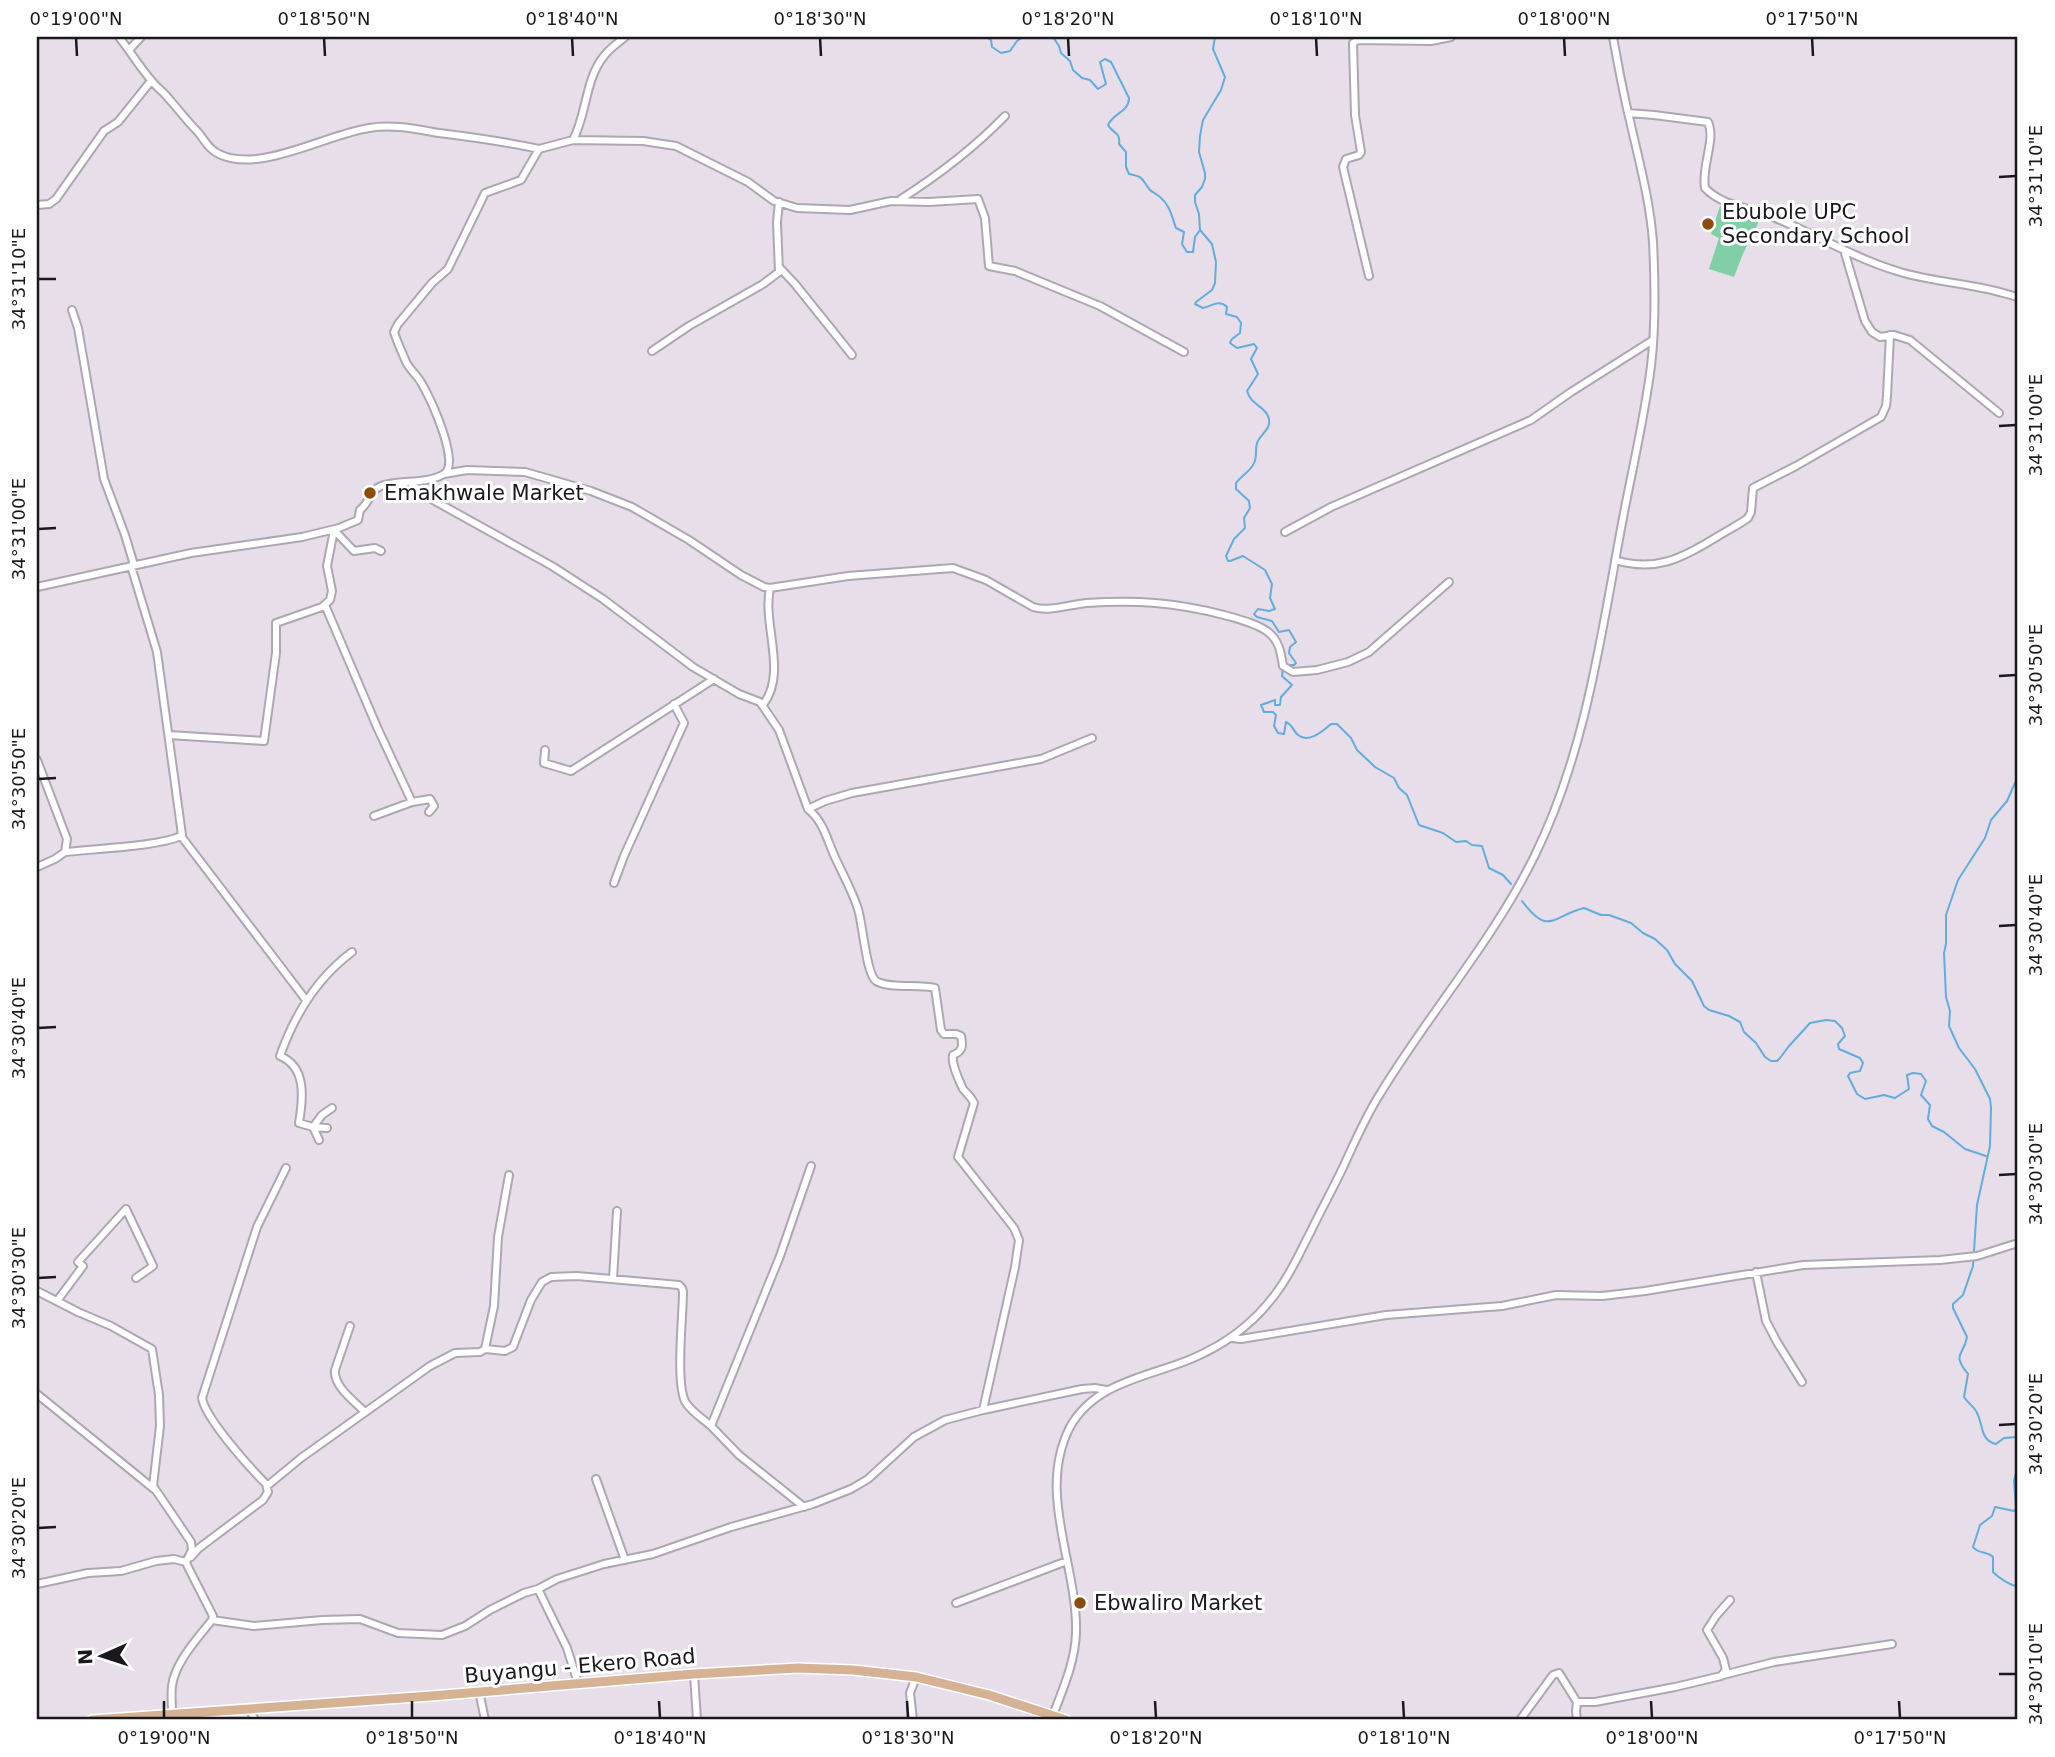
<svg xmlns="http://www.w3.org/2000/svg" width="2055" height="1757" font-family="'DejaVu Sans',sans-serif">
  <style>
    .green { fill: #81cfa6 }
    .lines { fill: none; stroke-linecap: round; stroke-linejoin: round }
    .stream { stroke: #63acdb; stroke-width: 2 }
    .minor-casing { stroke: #aea6b2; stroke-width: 10 }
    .primary-casing { stroke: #fff; stroke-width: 12 }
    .minor { stroke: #fff; stroke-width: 6 }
    .primary { stroke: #d6b294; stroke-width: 9 }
    .ticks { fill: none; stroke: #1b181d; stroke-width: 2.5 }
    .poi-dot { fill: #894c0c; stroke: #fff; stroke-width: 2.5 }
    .labels { text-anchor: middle; stroke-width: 6; stroke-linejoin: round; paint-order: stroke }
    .poi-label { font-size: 21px; fill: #1b181d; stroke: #fff; text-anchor: start }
    .street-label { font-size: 21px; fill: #1b181d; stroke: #fff }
    .neatline { fill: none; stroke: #1b181d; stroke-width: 2.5 }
    .ticks-label { font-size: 18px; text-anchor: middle; fill: #1b181d }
  </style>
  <rect width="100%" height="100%" fill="#e7deea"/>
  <path class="green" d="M1720 206 1760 219 1742 256 1734 277 1709 269 1719 238 1711 234Z"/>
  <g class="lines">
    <path class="stream" d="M986 37 991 40 992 47 1001 53 1010 51 1017 41 1023 37
      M1053 37 1059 46 1061 53 1070 61 1073 70 1082 78 1090 80 1098 89 1106 84 1100 62 1105 59 1111 62 1129 98C1129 112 1113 113 1108 125 1112 133 1121 132 1119 144L1126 152V167L1129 174C1145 177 1141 179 1150 190 1151 191 1159 196 1160 197 1170 205 1172 217 1176 228L1184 232 1182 244 1187 252H1193L1195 237 1200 230
      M1215 37 1213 49 1225 77 1221 90 1203 120 1200 136 1199 152 1205 173V179L1202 187 1195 195V202L1199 214 1200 230 1212 244 1216 262 1215 283 1212 290 1196 302 1195 304 1203 308C1212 306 1219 299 1227 307L1226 314 1237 317 1241 323 1240 333 1232 339 1230 343 1237 348 1254 344 1257 348 1251 359 1258 374 1247 391C1251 405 1264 406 1268 416 1273 427 1262 433 1258 441 1254 448 1258 455 1254 463 1251 471 1241 476 1236 483V489L1249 501 1250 508 1244 518 1245 528 1234 539 1226 556 1228 561H1230L1243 556 1265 570 1272 584 1270 598 1275 609 1269 611 1258 609 1254 614 1257 617 1272 621 1279 632 1289 630 1296 642 1290 647 1289 653 1296 663 1294 665H1287
      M1283 669 1282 676 1292 685 1281 697 1280 705H1275V700L1261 705 1264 712H1273L1276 715 1274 726 1278 733 1284 734 1286 722C1293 725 1293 731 1298 735 1309 744 1324 730 1331 724H1337L1351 738 1357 750 1375 767 1394 778 1399 788 1407 795 1419 825 1443 833 1456 842 1466 841 1472 845 1482 846 1489 868 1503 875 1511 884
      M2018 776 2007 801 1991 820 1985 838 1958 880 1946 915V944L1944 953 1946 997 1950 1011 1949 1026 1959 1048 1975 1069 1990 1099 1991 1107 1990 1146 1977 1205 1973 1266 1963 1295 1953 1304V1308L1967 1337C1964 1356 1951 1353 1968 1374L1964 1397C1968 1403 1973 1406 1976 1411 1984 1424 1979 1440 1996 1444L2004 1438 2018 1437
      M1522 901C1549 937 1552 916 1584 908L1601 915H1609L1631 923 1643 933 1655 939 1667 950 1675 964 1692 981 1704 1006 1709 1010 1729 1016 1740 1022 1744 1032 1756 1043 1765 1057 1771 1061H1777L1780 1058 1789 1046 1810 1023 1826 1020 1835 1021 1842 1028 1845 1036 1838 1044 1839 1049 1860 1058 1863 1063 1860 1071 1850 1073 1848 1076 1857 1094 1865 1099 1884 1095 1895 1098 1909 1089 1907 1075 1913 1073 1921 1074 1926 1081 1921 1095 1930 1105 1928 1119 1932 1126 1944 1132 1965 1149 1986 1156
      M2018 1464 2014 1481 2016 1508 2014 1511 1995 1507 1992 1516 1980 1525 1973 1547C1978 1554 1987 1551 1993 1557V1572C1998 1577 2010 1586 2018 1586"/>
    <g class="minor-casing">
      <path id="minor" d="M119 37C130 51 139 66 151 80 156 87 164 92 169 99 179 110 187 121 197 131 205 140 208 149 219 154 259 174 327 134 369 128 393 124 415 129 439 133 472 137 506 142 539 149
        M129 50 141 37
        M1628 113 1654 115 1708 122C1716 140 1701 167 1705 188 1722 206 1750 208 1773 217 1815 234 1854 258 1897 271 1925 280 1953 282 1982 288 1994 290 2006 294 2018 297
        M573 140 643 141 676 146 748 182 774 201 797 208 850 210 891 201 929 202 978 199 985 218 989 266 1015 271 1100 306 1184 352
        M901 199C940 174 973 149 1005 116
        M37 205 49 204 56 199 104 131 118 122 151 81
        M1844 250 1865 321 1872 332 1880 337 1894 335 1910 340 1999 413
        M780 268 795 284 852 355
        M1369 276 1343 167 1346 159 1359 155 1361 152 1355 115 1353 43 1358 40 1431 41 1451 37
        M72 310 78 328 104 479 125 535 134 565
        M652 351 689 326 763 284 779 272 777 222 779 202
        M444 474 467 470 525 472 591 491 632 507 689 540 741 575 764 587 770 588 848 576 953 568 986 580 1033 607C1049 612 1068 605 1086 603 1137 600 1174 602 1224 615 1238 619 1256 623 1268 632 1279 640 1281 653 1283 666L1293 672 1317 670 1348 662 1369 652 1449 582
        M411 483 424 495 552 566 603 599 693 667 739 694 760 702 779 730 808 809 825 801 852 793 1041 759 1092 738
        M334 530 354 551 375 548 381 551
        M1285 532 1331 507 1531 420 1571 392 1653 340
        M1615 560C1655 572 1681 559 1715 538 1726 531 1737 526 1748 518L1751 512 1753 488 1796 466 1881 417 1886 406 1887 396 1890 335
        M37 587 191 553 302 537 339 528 358 520 360 510C369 504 370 490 381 486 400 479 425 485 444 474 461 463 430 398 422 384 418 376 410 370 406 362 402 352 397 342 394 332L398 324 432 283 448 269 485 193 521 180 539 149 573 140C587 114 585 79 604 56 610 48 618 43 625 37
        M325 605 377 727 412 802 374 816
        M763 705C788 672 762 625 770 588
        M169 735 264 741 276 653V623L322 607 330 600 332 591 327 566 334 530
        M545 750 544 763 571 771 714 679
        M37 760 67 839 65 852 55 859 37 867
        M412 802 430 799 434 806 429 812
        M808 809C823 821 827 839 834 855 842 873 852 890 858 909 863 925 866 974 876 981 889 989 918 984 935 988L941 1030 944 1034H956L961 1036C963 1046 963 1051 953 1055 951 1064 959 1080 963 1089 967 1094 971 1096 974 1103L958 1157 1014 1228 1019 1240 1015 1267 983 1410
        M181 836 306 1000
        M65 852C89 849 166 846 182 835L157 652 131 566
        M614 883 624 856 684 723 674 704
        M313 1127 322 1115 332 1108
        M313 1127 319 1140
        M327 1128 313 1127 299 1123C303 1099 307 1067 280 1056 294 1016 317 978 352 952
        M1756 1272 1766 1321 1777 1342 1802 1382
        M613 1279 617 1211
        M37 1291 78 1312 111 1326 152 1349 159 1395 160 1426 153 1486 191 1542 192 1550 186 1562 188 1567 213 1616 212 1620C198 1638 175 1662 172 1686 171 1694 172 1704 172 1713
        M57 1301 83 1266 78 1262 126 1209 153 1266 136 1278
        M350 1326 335 1370C333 1386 354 1401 365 1412
        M1232 1338 1241 1339 1386 1315 1502 1306 1556 1295 1602 1296 1645 1291 1803 1265 1940 1260 1977 1256 2018 1243
        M486 1349 505 1351 513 1347 531 1300 542 1282 551 1277 577 1276 679 1285 682 1288 683 1292C683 1316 675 1385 686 1403 692 1412 703 1419 711 1426
        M37 1394 154 1489
        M596 1479 625 1560
        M267 1486 301 1458 430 1366 455 1353 480 1352 485 1349 494 1306 498 1237 509 1175
        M804 1507 739 1455 711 1426 780 1256 811 1166
        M191 1557 199 1548 263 1500 268 1492 266 1484C250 1468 205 1418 202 1398L257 1227 286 1168
        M37 1584 88 1573 121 1571 156 1561 174 1559 186 1562
        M538 1589 567 1648 578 1683
        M956 1603 1067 1561
        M212 1620 254 1626 322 1620 360 1619 398 1633 442 1635 465 1626 490 1610 524 1593 538 1589 557 1579 604 1564 653 1554 731 1527 813 1504 851 1489 868 1479 914 1437 945 1420 983 1410 1082 1389 1095 1388 1106 1390
        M694 1674 697 1720
        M1723 1675 1774 1662 1892 1644
        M479 1691 485 1720
        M1577 1702H1595L1675 1687 1721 1676 1726 1670 1723 1658 1707 1630 1716 1616 1730 1600
        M249 1709 255 1720
        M1053 1715C1063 1689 1075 1662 1076 1633 1078 1565 1036 1493 1070 1427 1095 1382 1148 1377 1191 1359 1227 1344 1257 1321 1279 1289 1292 1271 1301 1250 1311 1231 1322 1208 1335 1185 1345 1163 1356 1139 1366 1116 1380 1094 1429 1013 1493 941 1535 855 1584 755 1600 643 1620 534 1630 478 1644 422 1651 366 1656 325 1655 283 1653 242 1650 201 1639 161 1630 121 1623 93 1618 65 1613 37
        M913 1720 910 1693 916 1677
        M1520 1720 1553 1675 1559 1673 1577 1702 1576 1711 1577 1720"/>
    </g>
    <g class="primary-casing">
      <path id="primary" d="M92 1720 431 1696 694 1674 798 1668 853 1670 916 1677 989 1695 1066 1720"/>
    </g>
    <use href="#minor" class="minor"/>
    <use href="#primary" class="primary"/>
  </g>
  <path class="ticks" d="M76 38 77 56M324 38 325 56M572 38 573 56M820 38 821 56M1068 38 1069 56M1316 38 1317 56M1564 38 1565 56M1812 38 1813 56M1999 177 2016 176M38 279H56M1999 426 2016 425M38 529 56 528M1999 676 2016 675M38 779 56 778M1999 926 2016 925M38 1028 56 1027M1999 1175 2016 1174M38 1278 56 1277M1999 1425 2016 1424M38 1528 56 1527M1999 1674H2016M164 1701V1718M412 1701V1718M659 1701 660 1718M907 1701 908 1718M1155 1701 1156 1718M1403 1701 1404 1718M1651 1701 1652 1718M1899 1701 1900 1718"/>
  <g class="poi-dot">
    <circle cx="1708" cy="224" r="7"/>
    <circle cx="370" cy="493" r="7"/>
    <circle cx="1080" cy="1603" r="7"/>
  </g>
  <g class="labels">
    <g class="poi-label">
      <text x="1722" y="219">Ebubole UPC<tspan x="1722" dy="24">Secondary School</tspan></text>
      <text x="384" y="500">Emakhwale Market</text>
      <text x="1094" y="1610">Ebwaliro Market</text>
    </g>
    <g class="street-label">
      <text transform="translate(580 1666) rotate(-5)" y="7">Buyangu - Ekero Road</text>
    </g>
  </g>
  <rect width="2055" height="1757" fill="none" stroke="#ffffff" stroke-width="77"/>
  <g transform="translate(102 1656) rotate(267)" stroke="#ffffff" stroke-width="5" paint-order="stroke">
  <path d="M0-5L12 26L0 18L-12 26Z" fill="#1b181d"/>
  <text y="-10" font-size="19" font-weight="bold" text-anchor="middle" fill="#1b181d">N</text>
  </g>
  <rect x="38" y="38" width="1978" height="1680" class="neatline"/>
  <g class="ticks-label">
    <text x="76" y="25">0°19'00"N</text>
    <text x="324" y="25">0°18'50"N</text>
    <text x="572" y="25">0°18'40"N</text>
    <text x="820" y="25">0°18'30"N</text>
    <text x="1068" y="25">0°18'20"N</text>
    <text x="1316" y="25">0°18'10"N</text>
    <text x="1564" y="25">0°18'00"N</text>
    <text x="1812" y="25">0°17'50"N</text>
    <text transform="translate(2036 176) rotate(-90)" y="6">34°31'10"E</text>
    <text transform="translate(19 279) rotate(-90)" y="6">34°31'10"E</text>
    <text transform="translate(2036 425) rotate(-90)" y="6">34°31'00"E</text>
    <text transform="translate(19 529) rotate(-90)" y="6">34°31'00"E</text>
    <text transform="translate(2036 675) rotate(-90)" y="6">34°30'50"E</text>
    <text transform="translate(19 779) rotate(-90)" y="6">34°30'50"E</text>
    <text transform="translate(2036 925) rotate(-90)" y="6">34°30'40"E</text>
    <text transform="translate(19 1028) rotate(-90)" y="6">34°30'40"E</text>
    <text transform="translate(2036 1174) rotate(-90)" y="6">34°30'30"E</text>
    <text transform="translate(19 1278) rotate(-90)" y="6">34°30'30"E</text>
    <text transform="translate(2036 1424) rotate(-90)" y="6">34°30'20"E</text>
    <text transform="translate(19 1528) rotate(-90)" y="6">34°30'20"E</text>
    <text transform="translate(2036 1674) rotate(-90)" y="6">34°30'10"E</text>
    <text x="164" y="1744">0°19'00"N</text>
    <text x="412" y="1744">0°18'50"N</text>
    <text x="660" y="1744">0°18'40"N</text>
    <text x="908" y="1744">0°18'30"N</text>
    <text x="1156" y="1744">0°18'20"N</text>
    <text x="1404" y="1744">0°18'10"N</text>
    <text x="1652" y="1744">0°18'00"N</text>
    <text x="1900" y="1744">0°17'50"N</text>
  </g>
</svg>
